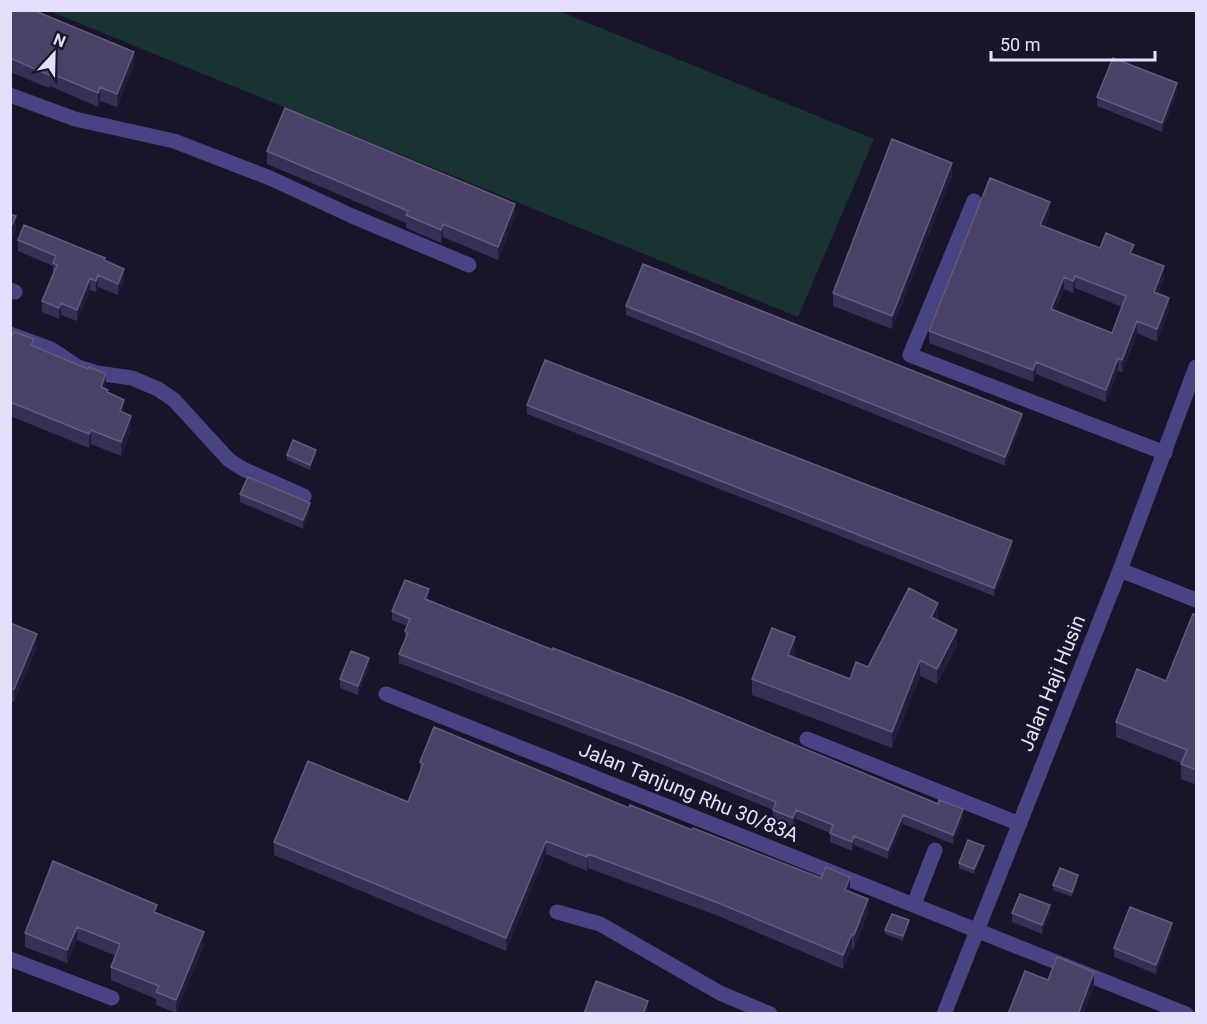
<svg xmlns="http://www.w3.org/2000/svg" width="1207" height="1024" font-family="Roboto,sans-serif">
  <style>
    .green { fill: #183332 }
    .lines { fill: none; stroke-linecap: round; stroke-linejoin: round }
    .minor { stroke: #484483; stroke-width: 15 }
    .wall { fill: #372f55; fill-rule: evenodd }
    .shaded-wall { fill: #231c3c }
    .building { fill: #494267; stroke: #625b7e; stroke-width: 1.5; fill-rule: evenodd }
    .labels { text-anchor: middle; stroke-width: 4.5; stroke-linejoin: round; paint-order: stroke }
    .street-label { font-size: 20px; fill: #e3e0fc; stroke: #181429 }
  </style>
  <rect width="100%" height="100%" fill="#181429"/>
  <path class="green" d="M49 11H559L874 139 798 317Z"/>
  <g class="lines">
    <path class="minor" d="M10 95 75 119 174 141 270 178 352 216 469 265
      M974 201 910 355 1165 453
      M10 290 15 292
      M10 334 51 349 78 367 97 373 132 378 158 389 174 400 229 460 243 469 304 496
      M1120 570 1196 600
      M386 694 1186 1014
      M807 739 1020 824
      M914 904 935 850
      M557 912 600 924 720 993 770 1014
      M10 959 112 998
      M944 1014 1120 570 1196 367"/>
  </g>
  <path class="wall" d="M10 10 134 65 117 107 100 101 98 107 50 86 49 88 10 72Z
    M1177 92 1162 132 1097 106V97Z
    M267 151 515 217 498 260 443 237 441 243 406 228V223L267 164Z
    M952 176 892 329 833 306V293Z
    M1050 214 1045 226 1100 248 1134 254 1164 278 1158 294 1169 310 1157 342 1137 333 1122 372 1118 371 1106 402 1036 374 1033 382 929 343V331ZM1075 288 1122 307 1112 333 1055 311 1064 289 1073 293Z
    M18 240 105 261 124 280 118 295 98 287 96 292 90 290 77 321 61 315 59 319 42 312V301L53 275V266L18 251Z
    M626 306 1022 423 1005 466 626 315Z
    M10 339 34 347 106 388V389L108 393 124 413 131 430 121 456 91 444 89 448 10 416Z
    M527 405 1012 550 994 596 527 414Z
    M316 454 310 470 287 460V455Z
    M240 494 310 512 303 529 240 502Z
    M429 598 428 600 963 818 953 844 903 824 888 859 854 845 852 851 830 842V833L796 819 793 827 773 819V810L639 755 399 663V654L405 640V631L407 626 392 620V611Z
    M1197 615V785L1181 779V763L1116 737V722L1166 681Z
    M938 619 957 646 937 684 920 676 892 748 752 695V679L795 653 793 657 850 679Z
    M10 623 37 647 14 702 10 701Z
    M369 667 358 695 340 688V679Z
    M420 762 629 808 692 830 850 890 849 892 868 913 854 949 852 948 843 969 716 915 588 868 587 871 546 854 506 951 274 855V842L408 802 420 773Z
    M984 850 974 874 959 868V863Z
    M1078 880 1072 897 1053 890V885Z
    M157 913 204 945 176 1013 156 1005V999L111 980V967L116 956 77 940 67 963 25 947V933Z
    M1012 913 1050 914 1042 934 1012 922Z
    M909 925 903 941 885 934V930Z
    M1172 932 1156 974 1114 957V948Z"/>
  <path class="shaded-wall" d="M134 52V65L117 107V94Z
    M1177 83V92L1162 132V123Z
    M100 87V101L98 107V93Z
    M952 163V176L892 329V316Z
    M1050 202V214L1040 237V225Z
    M515 204V217L498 260V247Z
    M16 216V230L10 243V229Z
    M443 224V237L441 243V230Z
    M1164 266V278L1154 304V292Z
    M124 269V280L118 295V284Z
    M98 275V287L96 292V281Z
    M1075 276V288L1073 293V281Z
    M1064 277V289L1051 321V309Z
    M90 278V290L77 321V310Z
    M1169 298V310L1157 342V329Z
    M61 303V315L59 319V308Z
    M1137 321V333L1122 372V360Z
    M1118 358V371L1106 402V390Z
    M1036 362V374L1033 382V370Z
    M106 374V388L101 401V387Z
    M124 400V414L120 411Z
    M1022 414V423L1005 466V457Z
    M131 416V430L121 456V442Z
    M91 430V444L89 448V434Z
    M316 450V454L310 470V465Z
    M310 503V512L303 529V520Z
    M1012 541V550L994 596V588Z
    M429 589V598L425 607V599Z
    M938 603V619L931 633V617Z
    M957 630V646L937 684V669Z
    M37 634V647L14 702V689Z
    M795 637V653L788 671V655Z
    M369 658V667L358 695V686Z
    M920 660V676L892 748V732Z
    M963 809V818L953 844V835Z
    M796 810V819L793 827V818Z
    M903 815V824L888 859V850Z
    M854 836V845L852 851V842Z
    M546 841V854L506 951V938Z
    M984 846V850L974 874V869Z
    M588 854V868L587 871V857Z
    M1078 875V880L1072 897V892Z
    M850 877V890L845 903V890Z
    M868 899V913L854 949V935Z
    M1050 905V914L1042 934V925Z
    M909 920V925L903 941V936Z
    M1172 923V932L1156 974V965Z
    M77 927V940L67 963V950Z
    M204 932V945L176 1013V1000Z
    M852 934V948L843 969V955Z
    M1094 972V988L1084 1014H1078Z
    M648 1001V1014H643Z"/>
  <path class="building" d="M10 10H33L134 52 117 94 100 87 98 93 50 73 49 75 10 58Z
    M1113 58 1177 83 1162 123 1097 97Z
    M285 108 515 204 498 247 443 224 441 230 406 215 408 211 267 151Z
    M892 139 952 163 892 316 833 293Z
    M990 178 1050 202 1040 225 1100 248 1106 233 1134 245 1130 253 1164 266 1154 292 1169 298 1157 329 1137 321 1122 360 1118 358 1106 390 1036 362 1033 370 929 331ZM1075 276 1126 296 1112 333 1051 309 1064 277 1073 281Z
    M10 214 16 216 10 229Z
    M24 225 105 258 104 260 124 269 118 284 98 275 96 281 90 278 77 310 61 303 59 308 42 301 57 265 53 263 56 256 18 240Z
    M643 264 1022 414 1005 457 626 306Z
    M14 332 34 339 31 345 88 369 89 367 106 374 101 387 108 390 107 392 124 400 120 411 131 416 121 442 91 430 89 434 10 402V339Z
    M545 360 1012 541 994 588 527 405Z
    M293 440 316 450 310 465 287 455Z
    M248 477 310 503 303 520 240 494Z
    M405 580 429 589 425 599 553 650V648L680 697 938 804 939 800 963 809 953 835 903 815 888 850 854 836 852 842 830 833 833 825 796 810 793 818 773 810 776 802 639 746 399 654 408 633 405 631 410 619 392 611Z
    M909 588 938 603 931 617 957 630 937 669 920 660 892 732 752 679 772 628 795 637 788 655 850 679 856 662 868 667Z
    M1193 614 1197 615V770L1181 764 1187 750 1116 722 1137 669 1166 681Z
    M10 623 37 634 14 689 10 688Z
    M351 651 369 658 358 686 340 679Z
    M434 727 629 808 630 805 692 830 693 828 821 878 826 867 850 877 845 890 868 899 854 935 852 934 843 955 716 902 588 854 587 857 546 841 506 938 274 842 308 761 408 802 423 764 420 762Z
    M968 840 984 846 974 869 959 863Z
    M53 861 157 905 154 912 204 932 176 1000 156 992 159 986 111 967 120 944 77 927 67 950 25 933Z
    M1060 868 1078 875 1072 892 1053 885Z
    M1020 894 1050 905 1042 925 1012 913Z
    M1130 907 1172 923 1156 965 1114 948Z
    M892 914 909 920 903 936 885 930Z
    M1057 957 1094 972 1078 1014H1008L1025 971 1048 980Z
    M596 981 648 1001 643 1014H584Z"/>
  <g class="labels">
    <g class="street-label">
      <text transform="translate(1052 683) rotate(-68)" y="7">Jalan Haji Husin</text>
      <text transform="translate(689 792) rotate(22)" y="7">Jalan Tanjung Rhu 30/83A</text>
    </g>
  </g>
  <rect width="1207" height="1024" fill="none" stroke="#e3e0fc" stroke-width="24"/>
  <g transform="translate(54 54) rotate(22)" stroke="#181429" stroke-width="4.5" paint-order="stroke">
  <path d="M0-4.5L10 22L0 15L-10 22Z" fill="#e3e0fc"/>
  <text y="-9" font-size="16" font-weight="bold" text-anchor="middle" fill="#e3e0fc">N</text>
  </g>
  <path d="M991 51v9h164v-9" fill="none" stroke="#e3e0fc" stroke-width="3"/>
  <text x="1000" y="51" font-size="18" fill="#e3e0fc" stroke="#181429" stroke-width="4.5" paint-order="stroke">50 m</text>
</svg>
